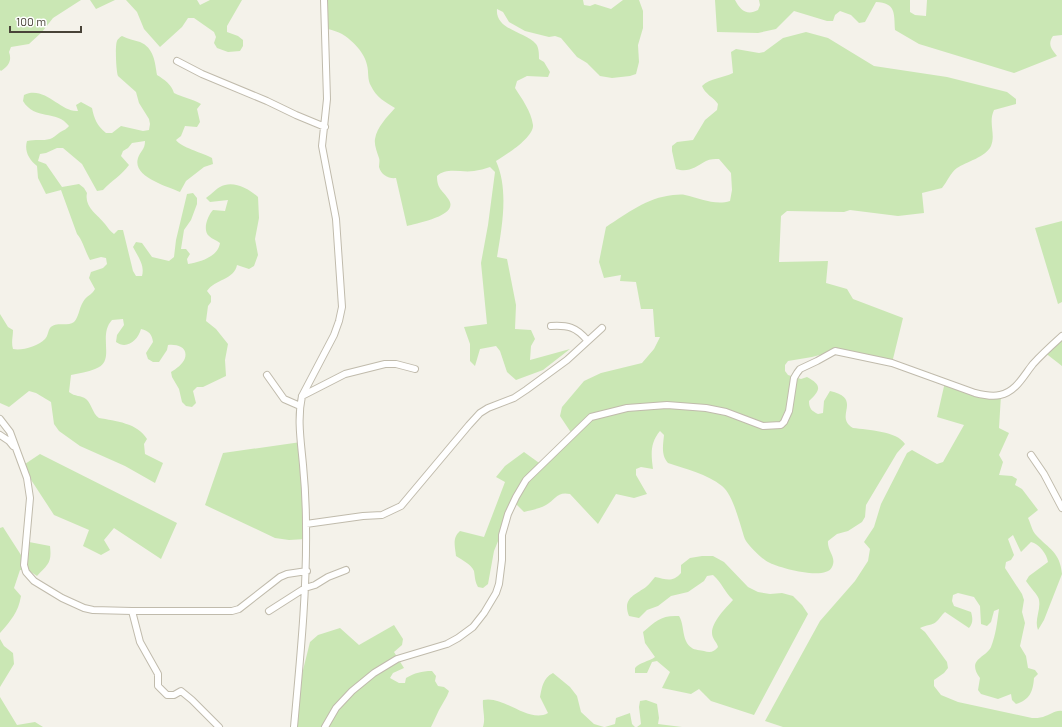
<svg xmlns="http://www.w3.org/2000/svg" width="1062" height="727" font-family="Barlow,sans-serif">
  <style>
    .green { fill: #cae7b4 }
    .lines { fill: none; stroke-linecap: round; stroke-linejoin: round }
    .street-casing { stroke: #c0bbac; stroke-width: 8 }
    .street { stroke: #fff; stroke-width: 6 }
  </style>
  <rect width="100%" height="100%" fill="#f4f2ea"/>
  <path class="green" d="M0 0H81L53 18 42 32 29 44 11 47 9 52C12 60 9 66 1 71L0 70Z
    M90 0H115L96 9Z
    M126 0H197L200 5 210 0H242L227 26V32L238 36 243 40V46L240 51 228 52 217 48 214 43 216 37 214 32 194 18H188L182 27 160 47 144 29 137 12Z
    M325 0H583L584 5 590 6 595 4 611 9 623 0H639L643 11V28L638 45 639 62 636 74 630 76 612 78 600 76 587 63 577 57 561 38 555 36 549 37 525 31 509 22 503 12 497 9C495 30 526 32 536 44 539 48 539 54 539 59L544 62 550 72 548 77 527 76 517 81 515 88C522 99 531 111 533 125 534 137 506 155 496 161 509 190 502 227 497 257L507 259 516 305 515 329 531 330 535 339 531 346 530 360 570 349 543 370 516 380 507 372 500 351 496 346 480 349 475 366 470 361V344L464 327 487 324 481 263 488 225 495 172 490 167C485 169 479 170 474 171 461 173 447 167 437 176 437 190 443 190 449 200 459 216 416 223 407 226L396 178C389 179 381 175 379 167 379 164 380 161 379 158 377 152 374 145 375 139 377 127 387 117 395 108 385 102 376 97 371 86 367 79 369 72 367 65 365 53 352 40 342 34 338 32 333 30 328 29Z
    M715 0H735C740 10 747 16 758 10L760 5 759 0H910V12L915 15 926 16 927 0H1062V35L1053 36C1047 45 1052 49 1057 56L1014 73 919 44 895 30C894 13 896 3 876 2L865 22 859 23 851 15 840 11 835 15 833 21H827L794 11 776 29 758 33 717 32Z
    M806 32 828 38 874 66 947 77 1007 92 1016 99V104L994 110C988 123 996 134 991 146 986 157 966 162 957 168 951 172 947 182 942 188L922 193 924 213 898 216 850 210 844 212 787 211 781 216 779 262 828 261 826 283 847 289 853 299 903 318 892 363 835 351 812 357 788 361 785 365V371L788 375 801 379 807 377C822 385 821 390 809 401 809 409 812 411 818 414L823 413 824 401 830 391C864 399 833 416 853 428 868 430 897 431 905 444L897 453 866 505 865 517 862 522 848 531 837 534 828 541C827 551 837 557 832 567 826 581 779 568 768 562 762 559 750 547 746 541 744 538 743 533 742 530 738 517 732 494 722 486 707 474 686 469 668 463 661 455 663 446 664 435L660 431C650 443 651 454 653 469L641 467 636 469V475L647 494 634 498 616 494 598 524 570 494C557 491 555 500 546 505 539 509 531 510 524 512L514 502 494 551 488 584 483 588 478 587C475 582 475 577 474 571 471 564 462 560 456 556 455 546 452 538 460 531L484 537 505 482 496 477 505 466 524 452 542 465 572 434 560 416 562 407 584 381 601 373 642 363 654 349 660 337H655L653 309H641L636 282 620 281 621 275 604 278 599 262 606 227C628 213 646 198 673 195 677 195 681 194 685 195 700 198 715 206 730 201L732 190 731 173 719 159C715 159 710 159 706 161 695 167 689 173 676 169L672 151V146L677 142 693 140 705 120 717 110 718 104C713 97 705 94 702 86 710 78 723 78 733 73L731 52 736 49 759 53 764 52 783 38Z
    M122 36C128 39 134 40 140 42 154 48 155 62 157 75 165 80 171 84 174 93 182 97 193 99 201 104L197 109 200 122 197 127 185 126 181 136 176 140C180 147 203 153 212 158L213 164 204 167 186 181 180 192C167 186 132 177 138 158 140 151 145 150 145 141L132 143 128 148 123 151 121 156 129 165C122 175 111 181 103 190L97 191 82 164 63 148H57L46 153 40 154 38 161 46 164 62 187 79 184 84 188 87 193C84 207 97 214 105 224 108 228 110 231 114 234L118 230H123L133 271 136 276H142C145 265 138 257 133 247L136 242 142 243 152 257 169 261 174 257 176 240 187 194 193 193 197 198V204L191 220 184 230 181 249H186L190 254 187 259 188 264C200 262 218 257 220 243 216 240 212 239 209 236 202 230 208 215 213 210L225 211 228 200 210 202 206 198C212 194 218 186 225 185 237 182 250 190 258 197L259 218 255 239 258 255 254 266 249 269 237 265C234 280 215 279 207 291L211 296V302L208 306 206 321 216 329 228 344 225 360 226 376 203 387H197L193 391 196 403 192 407 186 406 182 402 179 389 172 377 171 372C176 369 183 364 185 358 188 347 177 344 168 345L167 350 159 362H153L148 359 146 353 153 342C152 334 149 331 141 329 138 340 127 350 116 342L117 335 124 325 123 319 112 320C97 336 117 362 95 369 88 372 79 373 71 375L69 392C75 397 81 395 86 399 92 404 92 413 99 418 115 421 138 423 147 439L144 444 145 454 163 463 155 483 125 466 80 446 59 431 54 424 51 402 36 393 29 391 9 407 0 403V314L8 327 13 330C13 337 11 342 13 349 22 351 38 346 45 339 48 336 48 331 50 328 56 321 67 327 74 322 79 317 79 308 83 302 86 296 92 295 95 289L89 278 91 272 103 268 107 264 106 258 101 257 90 260C85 251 83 241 77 234L61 190 46 194 38 178 37 166C29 160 24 151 27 141 35 139 43 141 50 139 53 138 56 135 59 133 63 130 66 130 69 126 56 109 35 121 23 101L24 95C45 85 61 113 78 111L76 105 81 102 92 108C94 118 97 126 106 133H112L121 126 143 131 149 130 150 124 149 119 139 103 136 92 118 76C116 71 115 45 117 41 117 40 121 36 122 36Z
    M1062 221V302L1058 304 1035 228Z
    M1062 336V366L1044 352Z
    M945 382 964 390 1001 395 999 428 1009 433 999 455 1003 462 999 475 1012 476 1017 479 1015 485 1022 489 1038 510 1028 518C1031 524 1032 531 1036 535 1049 549 1060 552 1062 574L1044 620 1038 630C1034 620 1041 610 1039 600 1039 596 1029 586 1026 581L1029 576 1048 562C1047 554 1039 544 1031 542L1021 552 1013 535 1008 539 1014 555 1011 560 1006 562 1005 568 1022 594 1024 600 1022 612 1025 623 1020 646 1026 656 1028 668 1035 670 1038 674 1034 678C1033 691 1030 700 1016 704L1012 700 1011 694 998 699 981 694 978 690 980 678C966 659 986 658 991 647 996 634 997 623 999 609L994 611 991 622 987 626 981 624 980 606 974 597 958 593 953 595 952 601 954 606 971 612C973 619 973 623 969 628L945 612C941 615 940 619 936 622 933 625 926 625 920 628L925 632 947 662 948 668 944 673 934 680V686L941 695 958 702 1032 718C1036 718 1039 718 1043 717 1050 715 1055 710 1062 711V727H783L765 721 820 621 855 581 868 561 870 549 864 542 874 527 881 504 907 453 912 450 937 464 943 462 964 425 937 417Z
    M301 442 306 539 289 540 275 538 205 505 223 453Z
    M40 454 177 523 161 559 114 528 104 540 110 550 101 555 83 546 89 530 54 515 22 466Z
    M3 527 21 555 29 542 50 546C52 563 48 564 37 576L28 570H20L14 588 21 596C18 613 11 620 0 633V528Z
    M702 556H713L724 562 748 587 758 592 770 594 782 593 793 596 802 605 808 614 754 715 711 701 699 689 691 694 662 688 670 672 657 661 652 662 647 673H635V668C640 662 648 662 655 657L645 643 643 632C656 621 661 615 679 616 685 625 681 641 692 648 694 650 701 650 704 651 710 653 714 652 718 647 717 642 712 639 712 633 712 621 726 608 733 600 724 591 722 583 713 575L707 576 704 581 688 592 671 596 658 606 647 610 639 618 629 616C622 598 635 595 646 587 650 584 652 580 655 577 666 579 672 583 681 573V565L690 558Z
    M394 625 403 639 402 645 394 652 404 668 393 673 390 678 399 683H405L406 678C415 673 421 671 432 671L436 676 435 681 438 686 444 687 449 691 447 696 439 710 431 727H296L297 694 310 642 318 635 340 628 359 645Z
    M0 639 4 646 13 653 14 664 0 687Z
    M553 673 570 687 577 696 581 712 594 724 604 727H483C486 718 482 709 483 700 504 695 529 724 548 713L540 697C542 687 543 678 553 673Z
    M0 697 17 725 35 722 43 727H0Z
    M646 700 657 704 659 718 658 724 682 727H637L641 724 639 707 640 701Z
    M630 713 632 724 635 727H605L615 724 616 718Z"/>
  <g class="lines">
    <g class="street-casing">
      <path id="street" d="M177 61 202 74 267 101 296 115 325 127
        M551 326C568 325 576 327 587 340
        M267 375 284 399 300 406
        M302 396 345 374 385 364H396L415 369
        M0 419 10 432 27 478 30 498 24 565 26 572 34 581 62 598 84 608 93 610 132 611H232L239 609 280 577 287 574 307 571
        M0 435 9 441 13 446
        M1031 455 1044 474 1062 508
        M306 524 363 516 382 515 401 506 469 425 480 413 488 408 514 398 526 390 567 360 602 328
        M132 611 140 642 158 674V686L167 695H174L181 691 192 700 219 727
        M269 611 305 588 315 585 328 577 346 570
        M294 727C300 660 307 593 306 526 306 506 305 486 303 465 301 442 297 419 302 396L334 335 339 321 342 307 336 219 322 146 327 99 324 0
        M325 727 336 708 352 691 374 673 397 659 447 644 458 638 473 627 484 613 496 593 499 584 502 560V535L508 514 516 497 526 480 591 417 627 408 667 405 706 408 726 412 763 426 781 425 784 422 789 411 794 378 797 373 800 369 817 361 835 351 892 363 975 393C983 395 992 397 1000 395 1016 392 1024 375 1033 364 1042 354 1052 345 1062 336"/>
    </g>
    <use href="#street" class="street"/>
  </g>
  <path d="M10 26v6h71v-6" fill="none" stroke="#484338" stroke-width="2"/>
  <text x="16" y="26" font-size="12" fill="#484338" stroke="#ffffff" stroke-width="3" paint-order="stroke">100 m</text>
</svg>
